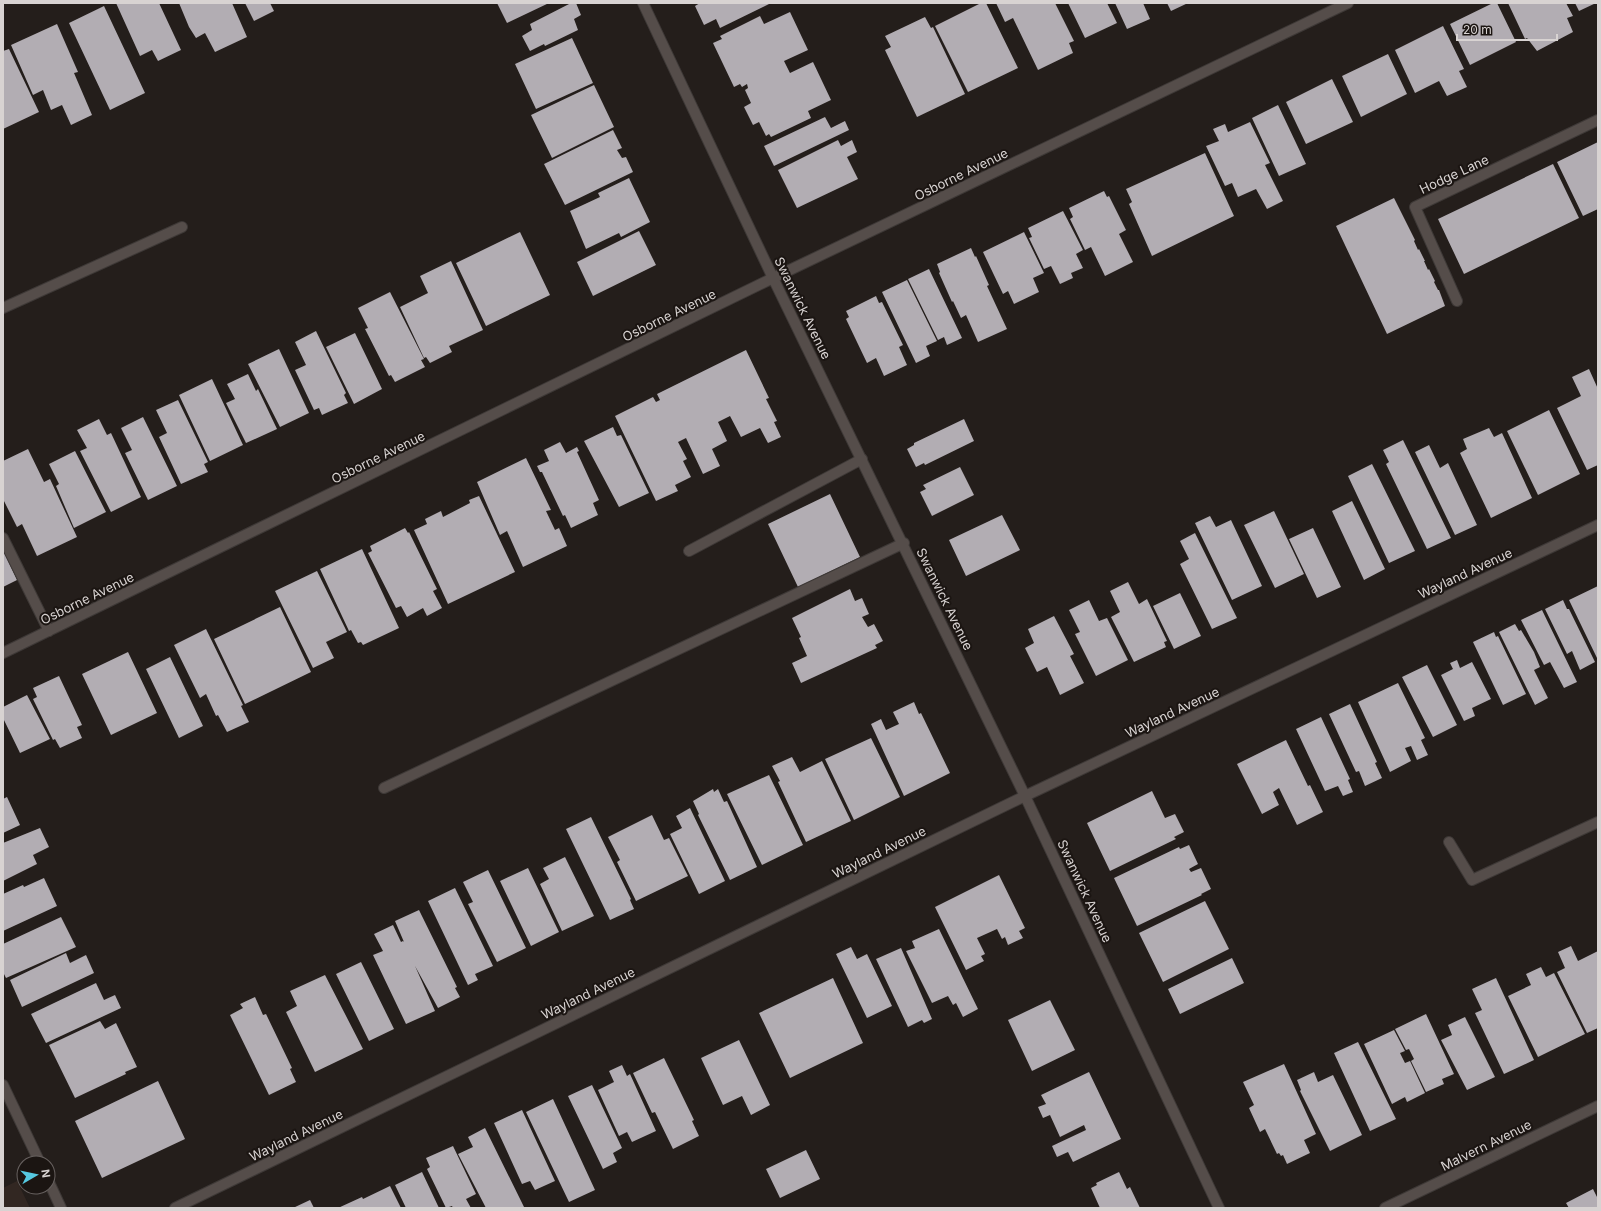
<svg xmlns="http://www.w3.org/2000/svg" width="1601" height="1211" font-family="Inter,sans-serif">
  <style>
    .built { fill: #322722 }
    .building { fill: #b2adb3 }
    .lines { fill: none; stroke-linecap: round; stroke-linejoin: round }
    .minor-casing { stroke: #3e3937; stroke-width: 12 }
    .minor { stroke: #554d4a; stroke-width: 10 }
    .labels { text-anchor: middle; stroke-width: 4; stroke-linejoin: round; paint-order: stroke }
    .street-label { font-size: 13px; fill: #d8d3d2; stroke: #1b1512 }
  </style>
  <rect width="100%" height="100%" fill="#241e1b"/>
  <path class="built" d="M17 1181 30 1208H3V1188Z"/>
  <path class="building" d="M116 3H159L181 50 158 61 152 50 140 56Z
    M179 3H232L247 37 215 52 205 33 196 38 189 27Z
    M245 3H270L274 11 254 21Z
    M497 3H549L507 23Z
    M571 3H576L581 15 574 19 578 30 545 46 544 44 530 51 522 36 532 30 530 24Z
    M700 3H771L720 28 716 19 704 25 695 6Z
    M981 3H986L1018 68 968 92 935 26Z
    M996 3H1055L1074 41 1069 43 1073 53 1038 70 1013 18 1005 22Z
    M1068 3H1107L1117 23 1085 38Z
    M1115 3H1143L1150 19 1127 29Z
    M1167 3H1188L1171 11Z
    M1493 3H1497L1516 42 1470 65 1450 24Z
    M1508 3H1566L1573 16 1567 18 1573 32 1537 51 1527 38 1525 39Z
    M1575 3H1596L1579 11Z
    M104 6 145 93 110 110 69 23Z
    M790 12 808 50 784 61 790 73 813 62 831 100 808 111 811 118 771 137 769 134 766 136 759 122 753 125 744 107 751 103 745 90 748 88 747 84 742 87 740 84 734 87 713 43 722 39 720 36 760 16 764 24Z
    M925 17 931 28 933 27 965 94 917 117 885 50 891 47 885 36Z
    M57 24 78 72 74 73 92 115 71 125 62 105 51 110 43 90 33 95 11 45Z
    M1443 26 1464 69 1459 71 1467 87 1447 96 1439 81 1415 93 1395 50Z
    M572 38 593 83 536 109 515 64Z
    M9 49 39 112 3 129V51Z
    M1388 54 1407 94 1361 117 1342 76Z
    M1332 79 1353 122 1306 144 1286 102Z
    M594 85 614 127 552 158 531 115Z
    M1278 105 1306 164 1279 176 1252 118Z
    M825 117 831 128 845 121 849 130 774 166 764 146Z
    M1250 122 1270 163 1265 165 1283 201 1267 209 1256 189 1238 197 1232 183 1225 186 1206 146 1219 141 1213 129 1225 124 1228 132Z
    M613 130 622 148 617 150 622 158 626 157 633 172 565 205 544 164Z
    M838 140 841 146 852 140 857 152 847 157 858 179 797 208 778 170Z
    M1598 142V209L1583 216 1557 162Z
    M1205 153 1234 216 1152 256 1129 204 1132 202 1126 189Z
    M1553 164 1579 218 1464 274 1438 219Z
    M629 178 650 222 621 237 619 233 586 249 570 211 600 197 598 193Z
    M1104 191 1107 197 1109 196 1126 230 1119 234 1133 262 1105 276 1091 247 1085 250 1070 219 1073 217 1069 208Z
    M1394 198 1415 240 1414 241 1418 250 1419 249 1425 261H1424L1428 270 1429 269 1435 281 1434 282 1438 290H1439L1445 306 1387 334 1336 226Z
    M1063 211 1083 250 1076 254 1083 268 1071 273 1073 278 1060 284 1051 266 1044 269 1029 238 1032 237 1028 228Z
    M639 231 656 265 593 296 577 262Z
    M520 232 550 295 486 326 456 263Z
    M1024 232 1044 273 1033 278 1039 292 1014 304 1008 291 1003 294 983 252Z
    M971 248 975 257 976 256 989 285 987 286 1007 329 978 342 966 315 961 318 953 301 952 302 939 273 940 272 937 264Z
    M451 261 483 330 449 346 452 352 430 363 426 357 424 358 400 307 428 293 420 276Z
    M929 269 962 338 947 345 944 337 938 340 908 279Z
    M907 280 937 341 926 346 930 356 916 363 882 292Z
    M390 292 424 359 421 360 425 367 395 382 391 375 389 376 365 329 368 328 358 308Z
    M876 296 879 303 882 302 903 345 899 347 907 365 884 376 876 358 867 363 846 319 849 317 846 311Z
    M316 331 346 393 344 395 348 403 322 415 319 408 314 410 295 370 306 365 295 342Z
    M355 333 382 389 354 404 326 347Z
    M279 349 309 413 280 427 248 364Z
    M746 350 769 398 766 399 777 421 774 422 781 437 768 443 760 428 741 437 730 416 718 422 727 441 712 449 720 466 703 474 686 438 678 442 687 459 683 461 691 477 675 485 678 491 656 501 615 416 653 397 656 402 660 400 657 394Z
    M1589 369 1598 389V465L1587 470 1557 408 1581 396 1572 377Z
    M248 374 256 391 258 389 277 429 246 443 226 403 235 399 227 384Z
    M212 379 243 445 210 461 179 395Z
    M178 400 208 462 204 464 208 472 181 484 159 437 167 433 156 410Z
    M1549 410 1580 474 1538 495 1507 431Z
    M143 417 177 486 148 500 125 453 132 450 121 428Z
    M99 419 107 435 111 433 141 497 111 512 80 451 87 448 77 430Z
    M964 419 974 441 925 465 924 463 916 467 907 449 914 445V443Z
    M613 427 617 436 621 435 649 493 619 507 584 441Z
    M1489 428 1494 437 1502 433 1532 498 1491 518 1460 453 1467 449 1463 439Z
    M1403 440 1451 538 1427 549 1386 464 1389 462 1383 450Z
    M560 442 566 453 577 447 579 451 577 452 599 500 593 503 598 515 571 528 565 515 563 516 542 472H540L537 466 549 461 544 450Z
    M1429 445 1440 468 1448 463 1477 525 1455 535 1415 452Z
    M28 449 44 482 50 479 77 537 37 556 22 524 17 527 3 499V461Z
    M75 451 106 512 74 528 56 486 59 484 49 464Z
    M526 458 551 510 546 511 555 530 559 528 567 546 523 567 507 531 500 535 477 482Z
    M1372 464 1415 551 1389 563 1348 476Z
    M960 467 974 495 932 516 920 492 926 489 923 485Z
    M830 494 860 557 798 587 768 524Z
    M479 496 515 572 448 604 414 530 427 524 425 519 441 511 443 517 470 503 469 500Z
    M1352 501 1385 569 1364 580 1332 511Z
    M1274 511 1304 574 1275 588 1244 525Z
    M1002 515 1020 550 966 576 949 540Z
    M1210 516 1216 527 1231 520 1262 586 1232 600 1195 523Z
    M405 528 408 533 409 532 437 589 433 591 442 608 427 616 423 608 407 617 401 606 396 608 368 553 372 551 370 546Z
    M1313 528 1341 587 1317 598 1289 539Z
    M1195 533 1237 618 1212 629 1180 564 1189 559 1180 541Z
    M362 549 399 628 363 645 361 642 358 643 351 630 349 631 320 569Z
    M3 550 17 580 3 587Z
    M317 571 347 632 326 642 334 658 313 668 275 591Z
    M1128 582 1139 604 1147 599 1167 641 1164 642 1166 647 1134 662 1111 617 1120 612 1110 591Z
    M1598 586V657L1597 658 1569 600Z
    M850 589 855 601 862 598 869 614 862 617 868 627 874 624 883 641 875 645 877 648 801 683 792 663 807 656 799 638 801 637 792 618Z
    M1180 593 1201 636 1174 649 1153 606Z
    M1089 600 1099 621 1107 618 1128 660 1096 676 1075 634 1080 632 1069 610Z
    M1563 600 1567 609H1569L1595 662 1580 670 1572 651 1567 654 1545 609Z
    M280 607 311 672 245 704 214 639Z
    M1542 610 1577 682 1564 688 1550 662 1544 665 1521 620Z
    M1054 616 1074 654 1070 656 1084 683 1060 695 1047 667 1037 672 1025 648 1034 643 1028 629Z
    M1515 624 1519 631 1521 630 1534 652 1540 667 1534 670 1548 698 1535 705 1499 632Z
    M206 629 243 705 241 706 249 722 227 732 218 715 216 716 206 694 200 698 174 645Z
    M1494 632 1496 637 1498 636 1526 694 1503 705 1473 642Z
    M128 652 157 713 111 735 82 674Z
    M170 657 203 726 179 738 146 669Z
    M1457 660 1460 668 1472 662 1491 699 1472 708 1475 716 1464 721 1441 675 1453 669 1450 663Z
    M1427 665 1457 725 1433 737 1402 677Z
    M59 676 82 725 77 727 82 738 60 748 55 739 53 740 33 699 37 697 33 688Z
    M1398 683 1425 738 1421 740 1428 755 1417 760 1411 746 1405 748 1411 761 1390 772 1358 702Z
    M27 695 50 739 20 753 3 718V707Z
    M914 702 919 714 921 713 950 773 904 796 871 724 881 719 886 730 899 724 893 712Z
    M1350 704 1377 762 1375 763 1382 778 1365 786 1359 771 1356 772 1329 714Z
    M1321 717 1350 779 1348 780 1353 792 1343 796 1338 786 1325 791 1296 729Z
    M871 738 900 797 854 820 825 759Z
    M1286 740 1308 786 1310 785 1323 812 1297 825 1279 788 1273 792 1279 805 1262 814 1237 764Z
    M792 757 800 772 822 761 851 821 806 842 778 782 780 781 772 766Z
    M769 775 803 845 762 865 727 794Z
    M713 789 714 792 718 789 724 802 727 801 757 867 730 880 698 815 699 814 693 801Z
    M1152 791 1165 818 1175 814 1184 832 1174 837 1176 839 1110 871 1087 823Z
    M7 797 20 825 3 833V799Z
    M690 808 725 881 699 894 670 834 682 828 676 816Z
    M652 815 664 840 669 838 688 876 636 901 617 862 620 860 608 837Z
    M591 817 631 899 630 900 634 909 610 920 566 829Z
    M40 828 49 847 33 855 37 864 3 881V843Z
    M1189 845 1198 864 1189 869 1191 872 1201 868 1211 889 1201 894 1202 895 1137 926 1114 878 1179 847 1180 849Z
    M565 857 594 916 562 931 540 884 549 879 543 868Z
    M528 868 559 932 531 946 500 881Z
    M488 870 526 948 497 962 468 904 473 902 463 882Z
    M999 875 1025 928 1019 931 1023 938 1008 945 1005 937 1002 939 997 929 977 938 985 954 981 956 984 961 966 970 935 907Z
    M44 878 57 906 3 931V894L23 885 24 887Z
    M455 888 493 966 475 974 478 980 468 985 428 901Z
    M1205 901 1229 949 1163 982 1139 933Z
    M419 910 457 987 455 988 460 997 438 1008 415 966 435 1011 406 1024 373 955 383 951 374 934 393 925 401 942 403 941 404 942 395 921Z
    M61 917 76 947 6 978 3 972V944Z
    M939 929 978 1009 963 1017 956 1003 953 1005 948 996 932 1003 906 951 915 948 912 941Z
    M1571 946 1578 961 1598 951V1028L1587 1033 1557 972 1565 968 1558 952Z
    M851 947 857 959 867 954 892 1006 867 1018 836 954Z
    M901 948 932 1019 924 1023 922 1020 908 1027 876 959Z
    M66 953 70 963 86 955 94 973 22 1007 10 980Z
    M1232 958 1244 983 1180 1014 1168 989Z
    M361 962 394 1029 369 1041 336 974Z
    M1541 967 1546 977 1554 973 1585 1034 1538 1057 1508 996 1531 985 1526 974Z
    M325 975 363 1049 315 1072 286 1012 297 1006 290 991Z
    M833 978 863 1043 790 1078 759 1013Z
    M1496 978 1534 1060 1504 1074 1475 1013 1482 1010 1472 989Z
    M96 983 104 1000 115 995 121 1008 46 1043 31 1014Z
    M255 997 263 1015 266 1014 292 1068 290 1069 296 1082 269 1095 230 1015 243 1008 240 1004Z
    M1050 1000 1075 1050 1032 1071 1008 1020Z
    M1426 1014 1454 1074 1442 1079 1444 1084 1426 1092 1411 1061 1414 1059 1409 1049 1406 1050 1395 1029Z
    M1465 1017 1495 1077 1467 1090 1441 1040 1452 1035 1448 1025Z
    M100 1021 105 1029 116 1023 137 1067 125 1072 126 1074 75 1098 49 1045Z
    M1394 1030 1405 1051 1400 1053 1405 1063 1410 1061 1425 1093 1407 1102 1405 1097 1392 1104 1364 1044Z
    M739 1040 770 1105 751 1115 742 1096 723 1105 701 1058Z
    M1358 1042 1396 1119 1370 1131 1334 1053Z
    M664 1058 694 1120 692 1121 699 1136 673 1149 655 1112 652 1113 633 1073Z
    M1284 1064 1316 1134 1304 1140 1310 1153 1287 1164 1283 1155 1281 1156 1279 1153 1277 1154 1265 1129 1260 1132 1249 1108 1254 1105 1243 1082Z
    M622 1065 627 1076 630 1074 656 1131 632 1142 627 1132 619 1136 598 1090 614 1082 609 1071Z
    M1089 1072 1121 1139 1073 1162 1068 1152 1057 1157 1052 1146 1086 1130 1084 1125 1060 1137 1050 1115 1043 1118 1038 1107 1046 1104 1041 1095Z
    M1314 1072 1318 1082 1333 1075 1362 1135 1330 1151 1300 1091 1301 1090 1297 1080Z
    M158 1081 185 1139 102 1178 75 1121Z
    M592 1085 622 1148 613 1153 617 1162 603 1169 568 1096Z
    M553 1099 595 1190 569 1202 526 1112Z
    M522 1110 555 1181 535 1190 530 1181 522 1184 494 1123Z
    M485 1128 524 1207 522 1208H486L458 1154 473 1147 468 1137Z
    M453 1146 476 1194 466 1199 471 1208H453L452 1206 446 1208 427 1169 430 1167 426 1158Z
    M806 1150 820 1179 780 1198 766 1169Z
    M422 1172 439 1208H406L395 1185Z
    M1119 1172 1127 1189 1130 1187 1140 1208H1100L1091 1188 1097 1185 1096 1183Z
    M390 1186 401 1208H338L362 1197 363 1199Z
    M1593 1189 1598 1199V1208H1569L1566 1203Z
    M310 1200 314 1208H293Z"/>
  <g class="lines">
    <g class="minor-casing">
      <path id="minor" d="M643 3 773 278 1025 796 1219 1208
        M1457 301 1415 207 1598 120
        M3 308 182 227
        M3 538 49 631
        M689 551 862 459
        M3 653 773 278 1348 3
        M384 788 904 543
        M1449 842 1472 880 1598 822
        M3 1085 40 1163
        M48 1180 61 1208
        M175 1208 1025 796 1598 525
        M1385 1208 1598 1106"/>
    </g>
    <use href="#minor" class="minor"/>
  </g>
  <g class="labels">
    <g class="street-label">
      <text transform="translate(961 174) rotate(-26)" y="5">Osborne Avenue</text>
      <text transform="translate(1454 174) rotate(-25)" y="5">Hodge Lane</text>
      <text transform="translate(803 308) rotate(64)" y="5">Swanwick Avenue</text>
      <text transform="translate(669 315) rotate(-26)" y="5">Osborne Avenue</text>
      <text transform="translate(378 457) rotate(-26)" y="5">Osborne Avenue</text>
      <text transform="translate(1465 573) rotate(-25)" y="5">Wayland Avenue</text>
      <text transform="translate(87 598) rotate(-26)" y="5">Osborne Avenue</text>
      <text transform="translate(945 599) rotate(64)" y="5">Swanwick Avenue</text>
      <text transform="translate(1172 712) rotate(-25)" y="5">Wayland Avenue</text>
      <text transform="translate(879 852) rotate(-26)" y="5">Wayland Avenue</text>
      <text transform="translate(1085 891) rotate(65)" y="5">Swanwick Avenue</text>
      <text transform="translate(588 993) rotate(-26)" y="5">Wayland Avenue</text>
      <text transform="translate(296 1135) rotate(-26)" y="5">Wayland Avenue</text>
      <text transform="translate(1486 1145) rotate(-26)" y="5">Malvern Avenue</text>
    </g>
  </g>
  <rect width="1601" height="1211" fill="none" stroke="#d8d3d2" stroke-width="8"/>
  <g transform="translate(36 1175) rotate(81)"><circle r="19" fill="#1b1512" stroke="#67615f"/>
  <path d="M0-3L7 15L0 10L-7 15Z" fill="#56c9e1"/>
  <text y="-6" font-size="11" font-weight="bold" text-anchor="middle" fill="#d8d3d2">N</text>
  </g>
  <path d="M1457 34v6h100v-6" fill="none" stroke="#d8d3d2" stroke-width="2"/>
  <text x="1463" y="34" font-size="12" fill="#d8d3d2" stroke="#1b1512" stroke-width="3" paint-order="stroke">20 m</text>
</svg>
